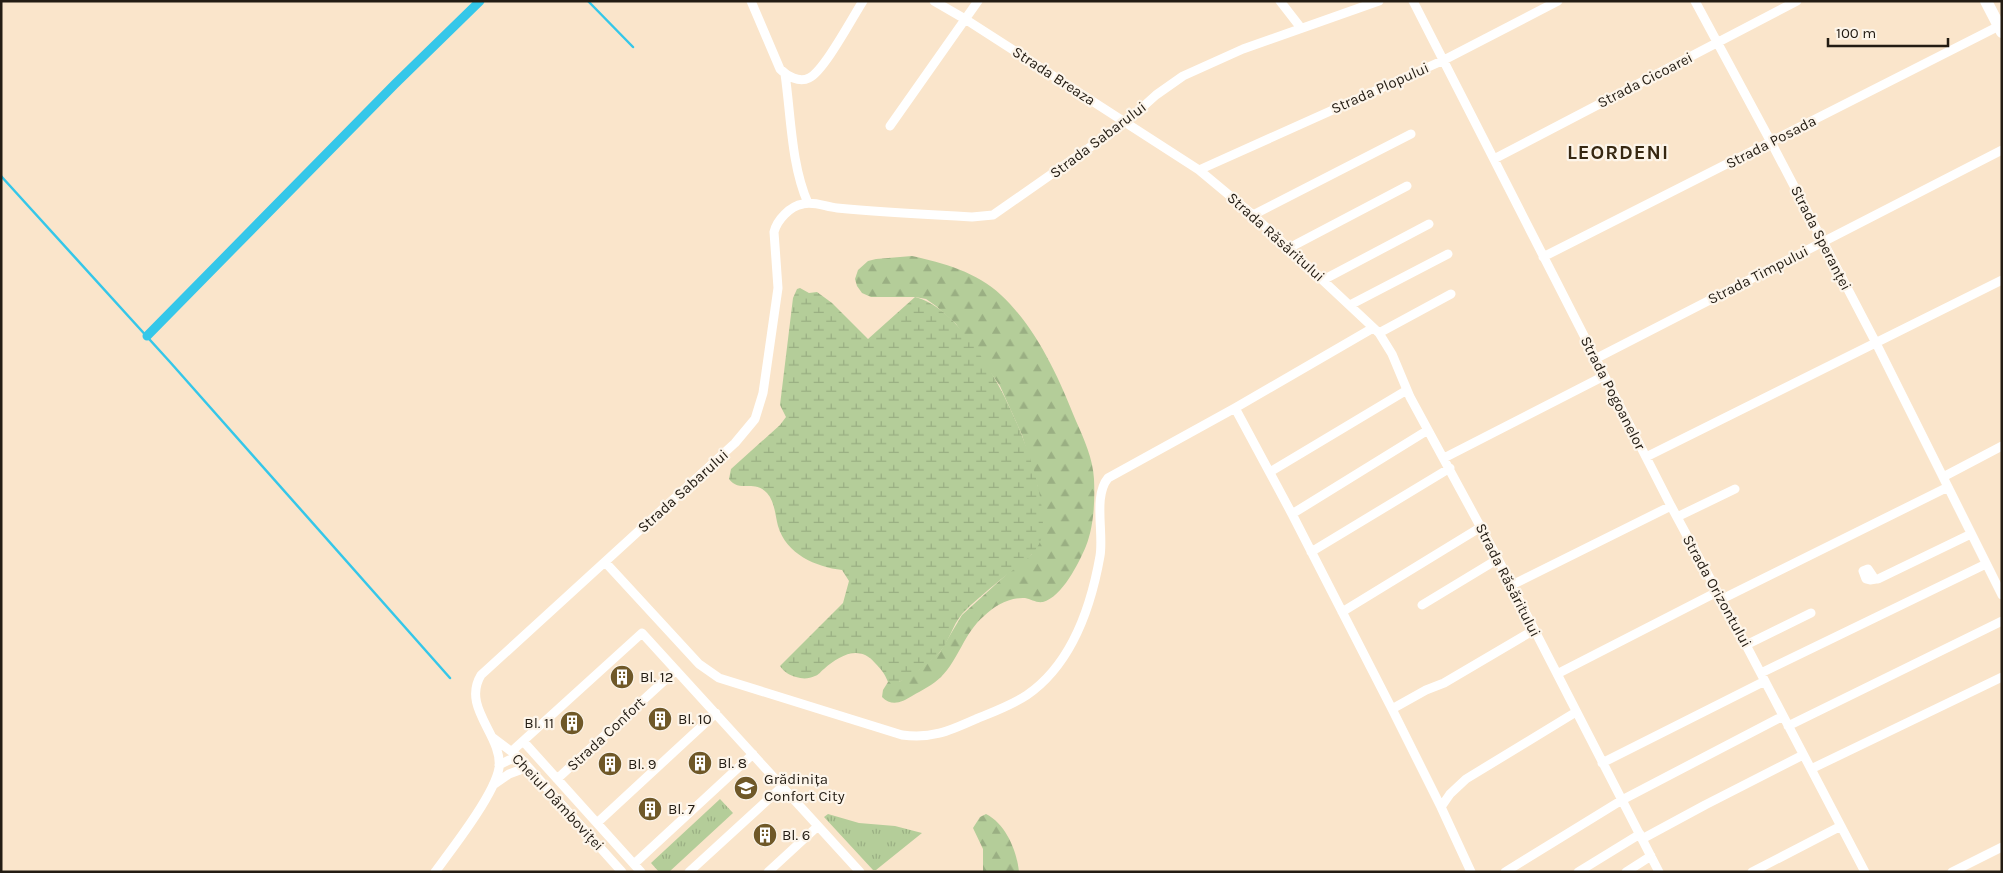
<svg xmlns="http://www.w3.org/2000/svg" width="2003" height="873" font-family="Karla,sans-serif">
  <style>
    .grass { fill: url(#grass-tufts) }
    .forest { fill: url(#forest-firs) }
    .wetland { fill: url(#wetland-marsh) }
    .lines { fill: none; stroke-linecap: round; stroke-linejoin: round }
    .stream { stroke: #35c7e9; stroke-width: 2.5 }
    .canal { stroke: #35c7e9; stroke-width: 9 }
    .street { stroke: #fff; stroke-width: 9 }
    .secondary { stroke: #fff; stroke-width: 12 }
    .labels { text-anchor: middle; stroke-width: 4.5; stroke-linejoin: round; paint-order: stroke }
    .street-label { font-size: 15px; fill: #231c13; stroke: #fdf5ea }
    .poi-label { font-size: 15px; fill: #231c13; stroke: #fdf5ea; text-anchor: start }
    .district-label { font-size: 20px; font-weight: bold; letter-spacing: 1px; fill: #372812; stroke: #fdf5ea }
  </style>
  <defs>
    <pattern id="grass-tufts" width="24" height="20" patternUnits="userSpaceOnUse" patternTransform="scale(1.25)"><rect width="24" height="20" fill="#b4cd99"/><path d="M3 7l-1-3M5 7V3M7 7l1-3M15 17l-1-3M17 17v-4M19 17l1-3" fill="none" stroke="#9aaf83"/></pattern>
    <pattern id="forest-firs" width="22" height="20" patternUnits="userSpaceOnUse" patternTransform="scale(1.25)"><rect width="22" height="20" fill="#b4cd99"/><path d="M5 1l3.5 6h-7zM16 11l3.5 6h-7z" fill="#9aaf83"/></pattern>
    <pattern id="wetland-marsh" width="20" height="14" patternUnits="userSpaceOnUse" patternTransform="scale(1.25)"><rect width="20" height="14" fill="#b4cd99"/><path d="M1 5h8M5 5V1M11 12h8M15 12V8" fill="none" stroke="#9aaf83"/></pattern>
  </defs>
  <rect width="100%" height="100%" fill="#fae5cb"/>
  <path class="grass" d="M720 799 733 813 669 872H659L651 863Z
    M828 814 859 823 895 826 922 833 876 870H873L824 817Z"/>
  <path class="forest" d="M912 256C943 263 977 272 1001 295 1037 329 1058 376 1076 421 1084 439 1093 459 1094 479 1095 500 1094 526 1086 546 1079 563 1062 597 1043 602 1036 603 1031 599 1025 598 1010 597 994 606 984 616 964 633 959 659 941 677 933 685 922 690 912 696 902 702 892 707 882 697L883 690 888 682H899L920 669 940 652 962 615 1007 574 1032 554 1038 488 1022 435 1000 386 956 324 936 306 926 299 915 297H871L862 293 857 286 855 279 858 270 868 261 876 259Z
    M986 814C1006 824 1017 851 1019 872H983V849L973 828 980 817Z"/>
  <path class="wetland" d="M800 288 809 293 817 292 832 303 868 339 915 297C978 311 1052 476 1042 536 1038 556 1013 569 999 581 986 592 973 602 962 614 952 626 949 642 939 653 930 662 911 678 899 682 896 683 891 682 888 682 885 674 881 669 875 663 859 644 839 656 824 669 821 671 819 675 815 676 809 679 802 679 796 677 789 675 784 672 780 666L843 603 849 581 842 570C816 567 786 554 778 526 775 515 775 502 767 493 754 479 739 493 729 479L731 469 780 425 786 417 780 405 793 298 797 289Z"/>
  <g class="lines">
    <path class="stream" d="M588 1 633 47
      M1 176 170 362 450 678"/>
    <path class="canal" d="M147 336 395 84 480 1"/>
    <path class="street" d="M751 1 780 69C787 76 799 83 809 78 824 71 852 18 863 1
      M934 1 965 19 1199 170 1253 215 1379 333 1392 354 1410 397 1498 559 1659 872
      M1280 1 1301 28
      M1413 1 1671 506 1746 645 1865 872
      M1695 1 1771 142 1876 343 2002 595
      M785 74C791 115 791 165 808 203
      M890 126 978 1
      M1494 159 1797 1
      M1199 170 1444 60 1558 1
      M1253 215 1411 134
      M1289 248 1407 186
      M1543 257 1999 26
      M1323 280 1429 224
      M1350 305 1448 254
      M1379 333 1451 294
      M1595 359 2002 150
      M1235 408 1292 514 1392 709 1441 807 1471 872
      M1646 457 2002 280
      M1444 458 1604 376
      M1270 472 1407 390
      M1943 477 2002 446
      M1292 514 1428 430
      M1677 517 1735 489
      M1311 552 1450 468
      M605 562 699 664 719 678 902 735C932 739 949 731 976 719 993 712 1012 705 1027 695 1072 664 1091 607 1100 556 1104 533 1093 496 1108 478L1235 408 1373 328
      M1876 579 1870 580 1866 579 1863 571 1868 569 1874 578 1878 579 1971 534
      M1512 585 1671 506
      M1722 599 1948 487
      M1422 605 1498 559
      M1342 612 1481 527
      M1746 645 1811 613
      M1761 673 1986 564
      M1557 674 1717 592
      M1392 709 1426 690 1444 683 1534 630
      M1788 726 2002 621
      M492 737 520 758 622 872
      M523 741 641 872
      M512 751 642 633 860 872
      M1602 763 1765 681
      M499 765 509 760 520 758
      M1811 769 2002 677
      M557 779 676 670
      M493 785 509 774 528 767
      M1441 807 1450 794 1466 779 1576 712
      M597 823 716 713
      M1642 839 1705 805 1803 755
      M634 864 753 754
      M435 872C452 849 495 794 499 768 503 735 461 708 481 675L735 443 755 419 763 393 778 288 774 232C777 220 790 206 803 204 814 201 826 207 837 208 877 212 916 214 956 216L972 217 993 215 1126 122 1156 95 1183 76 1243 49 1379 1
      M689 872 783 786
      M768 872 818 826
      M1505 872 1622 800 1783 716
      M1578 872 1640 834
      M1626 872 1651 856
      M1752 872 1841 826
      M1952 872 2002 847"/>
    <path class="secondary" d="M1986 1 2002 32"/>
  </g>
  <defs>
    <g id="building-disc" transform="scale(1.25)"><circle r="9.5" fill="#6f5828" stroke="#fdf5ea"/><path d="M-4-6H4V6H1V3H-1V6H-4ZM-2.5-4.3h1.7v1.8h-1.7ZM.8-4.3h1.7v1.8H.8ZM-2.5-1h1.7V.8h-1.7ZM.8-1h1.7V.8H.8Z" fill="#fff"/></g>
    <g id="school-disc" transform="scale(1.25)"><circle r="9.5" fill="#6f5828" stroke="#fdf5ea"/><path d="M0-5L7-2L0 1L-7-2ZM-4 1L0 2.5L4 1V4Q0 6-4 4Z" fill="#fff"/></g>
  </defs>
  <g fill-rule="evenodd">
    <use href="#building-disc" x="622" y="677"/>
    <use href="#building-disc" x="660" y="719"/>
    <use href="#building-disc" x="572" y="723"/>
    <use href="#building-disc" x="700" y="763"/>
    <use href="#building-disc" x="610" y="764"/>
    <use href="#school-disc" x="746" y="788"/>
    <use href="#building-disc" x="650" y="809"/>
    <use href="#building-disc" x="765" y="835"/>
  </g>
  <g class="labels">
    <g class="street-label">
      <text transform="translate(1054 76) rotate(33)" y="5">Strada Breaza</text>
      <text transform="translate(1645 80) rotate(-27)" y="5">Strada Cicoarei</text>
      <text transform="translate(1380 88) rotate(-24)" y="5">Strada Plopului</text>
      <text transform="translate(1098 140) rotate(-37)" y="5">Strada Sabarului</text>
      <text transform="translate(1771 142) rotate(-27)" y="5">Strada Posada</text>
      <text transform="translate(1276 237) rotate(42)" y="5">Strada Răsăritului</text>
      <text transform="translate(1821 238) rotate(63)" y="5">Strada Speranței</text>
      <text transform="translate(1758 275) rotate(-27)" y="5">Strada Timpului</text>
      <text transform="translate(1613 393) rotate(63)" y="5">Strada Pogoanelor</text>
      <text transform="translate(683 491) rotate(-42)" y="5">Strada Sabarului</text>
      <text transform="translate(1508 580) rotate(63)" y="5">Strada Răsăritului</text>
      <text transform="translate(1717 591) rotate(61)" y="5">Strada Orizontului</text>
      <text transform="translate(606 734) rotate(-43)" y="5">Strada Confort</text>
      <text transform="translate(558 802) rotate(47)" y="5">Cheiul Dâmboviței</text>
    </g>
    <g class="poi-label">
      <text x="640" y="682">Bl. 12</text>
      <text x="678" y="724">Bl. 10</text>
      <text x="554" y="728" text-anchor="end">Bl. 11</text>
      <text x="718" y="768">Bl. 8</text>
      <text x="628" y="769">Bl. 9</text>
      <text x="764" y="784">Grădinița<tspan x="764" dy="17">Confort City</tspan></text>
      <text x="668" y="814">Bl. 7</text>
      <text x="782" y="840">Bl. 6</text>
    </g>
    <g class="district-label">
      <text x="1618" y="159">LEORDENI</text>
    </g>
  </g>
  <rect width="2003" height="873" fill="none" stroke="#231c13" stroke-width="5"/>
  <path d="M1828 38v8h120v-8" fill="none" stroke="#231c13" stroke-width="2.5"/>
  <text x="1836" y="38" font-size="15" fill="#231c13" stroke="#fdf5ea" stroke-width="4" paint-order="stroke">100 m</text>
</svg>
